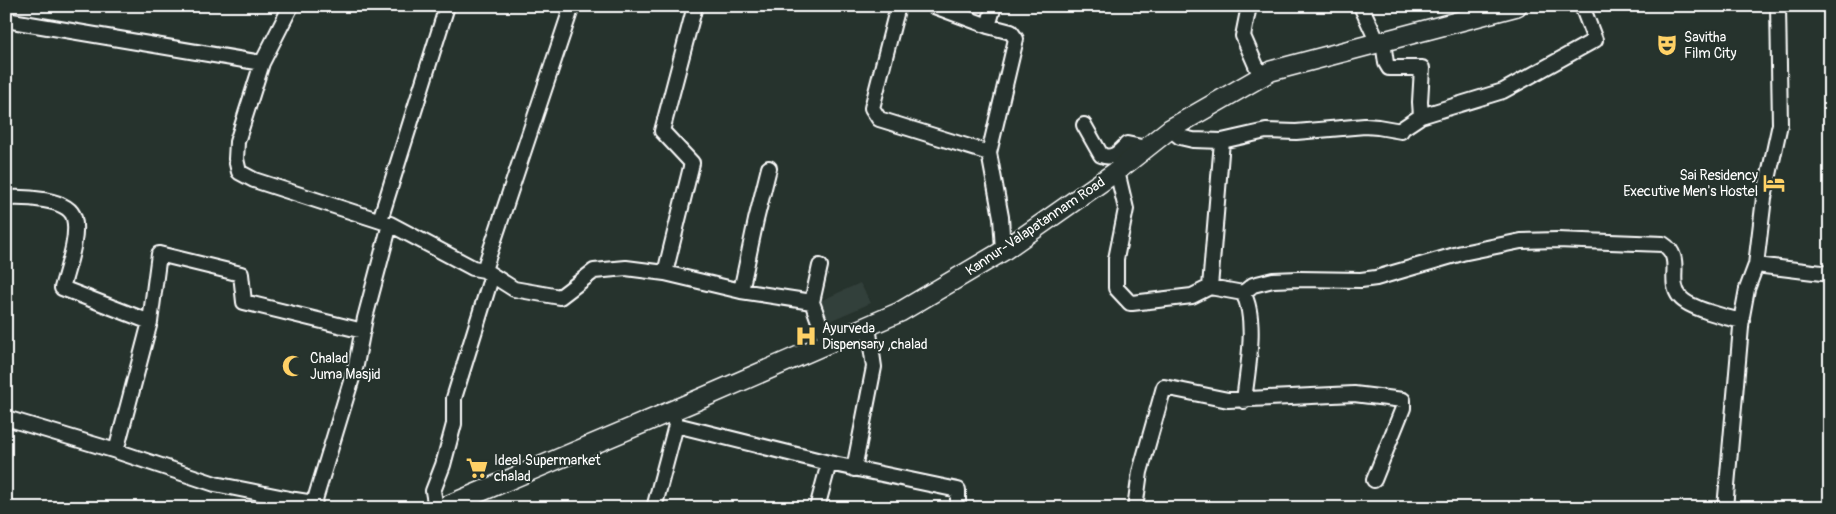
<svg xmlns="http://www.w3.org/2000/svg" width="1836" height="514" font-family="Pangolin,sans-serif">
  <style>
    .built { fill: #333f3a }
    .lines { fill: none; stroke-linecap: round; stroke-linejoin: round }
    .minor-casing { stroke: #fff; stroke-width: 18 }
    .secondary-casing { stroke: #fff; stroke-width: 22 }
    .minor { stroke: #26332d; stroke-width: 14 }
    .secondary { stroke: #26332d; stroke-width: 19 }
    .labels { text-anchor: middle; stroke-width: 4; stroke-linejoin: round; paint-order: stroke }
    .poi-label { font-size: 14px; fill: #fff; stroke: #26332d; text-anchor: start }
    .street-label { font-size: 14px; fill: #fff; stroke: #26332d }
  </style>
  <rect width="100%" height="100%" fill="#26332d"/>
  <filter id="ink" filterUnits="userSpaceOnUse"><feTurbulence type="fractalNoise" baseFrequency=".02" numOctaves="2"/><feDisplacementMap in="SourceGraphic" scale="10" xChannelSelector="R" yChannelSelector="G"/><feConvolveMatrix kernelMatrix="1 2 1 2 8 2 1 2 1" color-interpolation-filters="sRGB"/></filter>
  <g filter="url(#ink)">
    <path class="built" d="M860 283 871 303 825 323 818 302Z"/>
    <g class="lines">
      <g class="minor-casing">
        <path id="minor" d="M291 6 262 63 237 142 236 159 239 172 254 180 390 224 473 268 484 270 514 289 560 297 594 271 626 268 665 273 741 291 812 302 820 266
          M898 6 872 108 879 119 989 153
          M934 6 988 26 1011 32 1016 39 989 153 1001 217 1003 251
          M1249 6 1243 36 1261 77
          M1361 6 1378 43
          M6 20 262 63
          M988 26 994 6
          M1421 116 1503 91 1595 40 1582 6
          M1084 125 1101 155C1113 160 1119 152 1127 144L1146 148
          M1170 129 1180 137 1193 140 1222 141 1266 131 1296 132 1365 126 1378 127 1401 131 1403 128 1421 116 1420 102 1422 68H1389L1386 63 1383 42
          M1117 171 1126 209 1116 259V288L1130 303H1132L1192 296 1210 287 1243 293C1258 319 1247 372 1244 401
          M6 198C23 197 69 198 74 218 79 237 67 269 62 288L150 322
          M380 220 447 6
          M1756 265 1830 274
          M484 270 572 6
          M665 273 692 163 662 131 695 6
          M1210 287 1222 141
          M741 291 756 220 769 168
          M1243 293 1253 285 1273 280 1299 279 1361 280 1376 278 1462 253 1521 241 1557 240 1663 244C1685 258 1666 280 1680 297 1688 308 1728 318 1742 321
          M812 302 827 344
          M6 418 116 451 215 484 295 500
          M676 425 829 463 958 490V508
          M116 451 150 322 159 254 241 274 244 302 363 331
          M854 469 874 367 868 326
          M294 508 295 500 314 503 356 365 365 318 390 224
          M436 508 433 491 443 465 454 424V398L492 275
          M654 508 676 425 673 417
          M817 508 829 463
          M1135 508 1140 472 1164 387 1228 400 1354 394 1403 400V408L1374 480
          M1725 508 1742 316 1747 289 1756 265 1764 198 1780 124 1778 6"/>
      </g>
      <g class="secondary-casing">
        <path id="secondary" d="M442 508 700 399 900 312 1003 251 1117 171 1170 129 1271 71 1517 6"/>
      </g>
      <use href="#minor" class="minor"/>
      <use href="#secondary" class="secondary"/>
    </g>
  </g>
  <defs>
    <g id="theatre-bare" transform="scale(1.725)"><path d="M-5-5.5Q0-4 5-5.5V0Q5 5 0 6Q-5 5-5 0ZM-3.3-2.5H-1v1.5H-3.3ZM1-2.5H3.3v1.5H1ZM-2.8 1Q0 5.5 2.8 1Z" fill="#ffd166" stroke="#26332d" stroke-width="2.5" paint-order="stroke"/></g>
    <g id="hotel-bare" transform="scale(1.725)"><path d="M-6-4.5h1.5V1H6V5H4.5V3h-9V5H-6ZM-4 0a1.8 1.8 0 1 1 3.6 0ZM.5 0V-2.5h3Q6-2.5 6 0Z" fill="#ffd166" stroke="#26332d" stroke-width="2.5" paint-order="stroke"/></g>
    <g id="hospital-bare" transform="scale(1.725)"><path d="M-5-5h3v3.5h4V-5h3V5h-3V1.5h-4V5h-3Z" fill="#ffd166" stroke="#26332d" stroke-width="2.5" paint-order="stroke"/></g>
    <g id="mosque-bare" transform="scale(1.725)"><path d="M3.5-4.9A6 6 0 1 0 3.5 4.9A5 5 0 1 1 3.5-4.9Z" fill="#ffd166" stroke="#26332d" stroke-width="2.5" paint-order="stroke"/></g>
    <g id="supermarket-bare" transform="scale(1.725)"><path d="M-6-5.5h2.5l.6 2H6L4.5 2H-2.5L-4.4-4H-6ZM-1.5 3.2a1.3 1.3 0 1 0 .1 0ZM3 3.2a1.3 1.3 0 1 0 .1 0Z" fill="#ffd166" stroke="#26332d" stroke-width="2.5" paint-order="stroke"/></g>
  </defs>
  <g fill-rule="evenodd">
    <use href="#theatre-bare" x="1667" y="45"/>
    <use href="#hotel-bare" x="1774" y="183"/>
    <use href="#hospital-bare" x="806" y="336"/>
    <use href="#mosque-bare" x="293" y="366"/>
    <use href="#supermarket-bare" x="477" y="468"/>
  </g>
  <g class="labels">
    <g class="poi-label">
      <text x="1684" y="42">Savitha<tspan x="1684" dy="16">Film City</tspan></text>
      <text x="1758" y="180" text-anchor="end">Sai Residency<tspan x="1758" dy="16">Executive Men's Hostel</tspan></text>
      <text x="822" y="333">Ayurveda<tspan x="822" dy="16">Dispensary ,chalad</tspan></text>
      <text x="310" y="363">Chalad<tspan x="310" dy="16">Juma Masjid</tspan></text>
      <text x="494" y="465">Ideal Supermarket<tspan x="494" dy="16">chalad</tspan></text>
    </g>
    <g class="street-label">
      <text transform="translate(1035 226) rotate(-34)" y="5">Kannur-Valapatannam Road</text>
    </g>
  </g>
  <rect width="1836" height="514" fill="none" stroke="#26332d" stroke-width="25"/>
  <rect x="12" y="12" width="1811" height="489" fill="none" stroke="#fff" stroke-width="2" filter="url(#ink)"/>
</svg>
